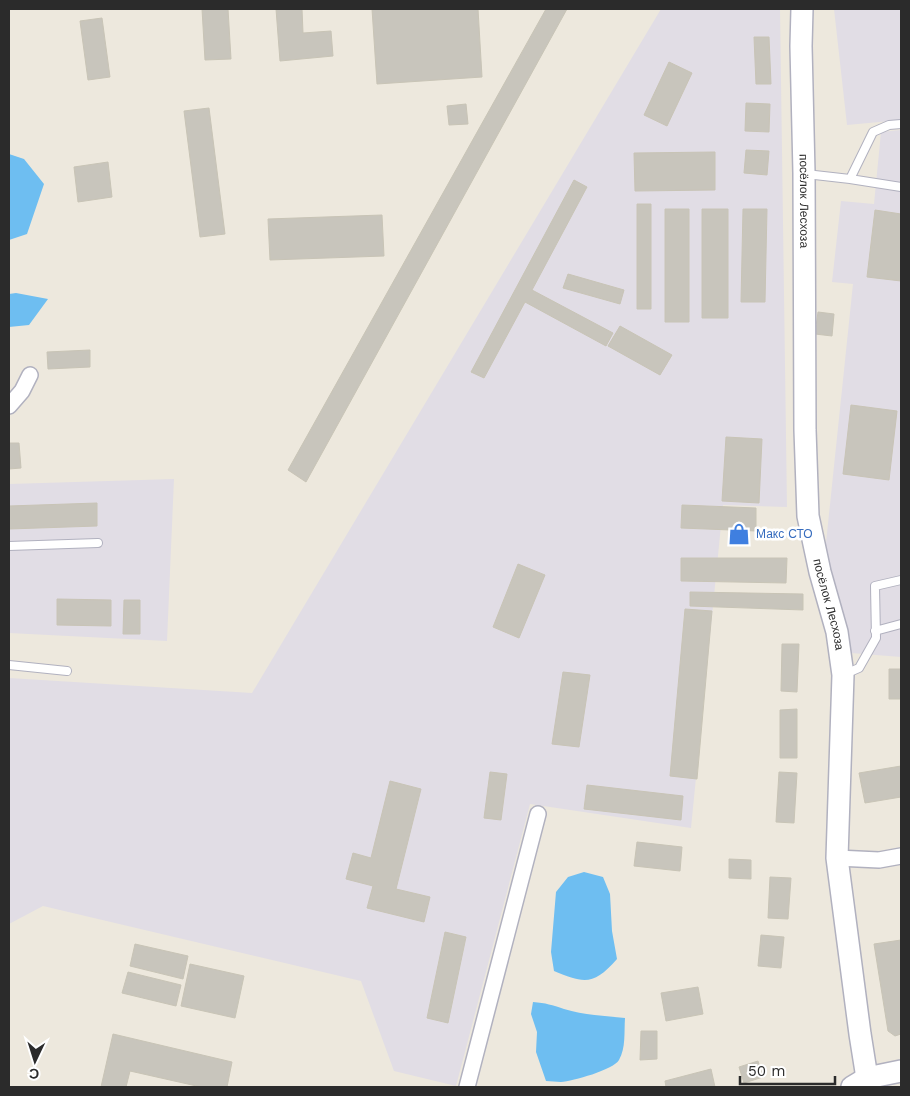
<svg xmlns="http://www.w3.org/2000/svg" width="910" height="1096" font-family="'Work Sans',sans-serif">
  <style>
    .industrial { fill: #e1dde5 }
    .water { fill: #6ebef1 }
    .building { fill: #c8c5bc; stroke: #c8c4b6 }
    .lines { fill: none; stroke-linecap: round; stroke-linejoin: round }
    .lane-casing { stroke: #b1b1bf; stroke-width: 10 }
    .street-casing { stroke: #b1b1bf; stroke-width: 18 }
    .secondary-casing { stroke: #b1b1bf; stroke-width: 24 }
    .lane { stroke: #fff; stroke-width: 8 }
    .street { stroke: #fff; stroke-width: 15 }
    .secondary { stroke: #fff; stroke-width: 21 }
    .labels { text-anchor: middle; stroke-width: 5; stroke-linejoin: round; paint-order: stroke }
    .street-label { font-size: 12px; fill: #2b2b2b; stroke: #fff }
    .shop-label { font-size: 12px; fill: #366cbe; stroke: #fff; text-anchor: start }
  </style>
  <rect width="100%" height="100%" fill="#ede8dd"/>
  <path class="industrial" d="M661 9H780L787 507 723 505 691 828 530 804 456 1086 394 1071 361 981 43 906 9 924V678L252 693Z
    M834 9H901V120L847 125Z
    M901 130V657L851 653 824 562 853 284 832 282 841 201 874 204 881 132Z
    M174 479 167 641 9 633V484Z"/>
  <path class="water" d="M9 154 24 159 44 184 27 234 9 240Z
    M16 293 48 299 29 325 9 327V294Z
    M584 872 603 877 610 894 612 931 617 959C594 985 585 984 554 971L551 952 556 892 568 877Z
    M533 1002C546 1003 552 1005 564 1009 584 1015 605 1016 625 1018 624 1032 626 1048 619 1060 613 1070 573 1081 561 1082 556 1082 551 1081 546 1081L536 1052 537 1032 531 1014Z"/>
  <path class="building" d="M202 9H228L231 59 205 60Z
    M276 9H302L303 33 331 31 333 56 280 61Z
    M372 9H478L482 77 377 84Z
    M546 9H567L306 482 288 470Z
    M102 18 110 77 88 80 80 21Z
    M754 37H769L771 84H756Z
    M669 62 692 73 667 126 644 115Z
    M746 103 770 104 769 132 745 131Z
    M466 104 468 124 449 125 447 106Z
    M209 108 225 234 200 237 184 111Z
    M746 150 769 151 767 175 744 173Z
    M715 152V190L635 191 634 153Z
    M108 162 112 197 78 202 74 167Z
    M574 180 587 187 532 290 613 333 606 346 525 302 484 378 471 372Z
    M637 204H651V309H637Z
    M665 209H689V322H665Z
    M702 209H728V318H702Z
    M743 209H767L765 302H741Z
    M875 210 901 214V281L867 277Z
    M382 215 384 256 270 260 268 219Z
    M568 274 624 290 620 304 563 288Z
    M818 312 834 314 832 336 815 334Z
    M620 326 672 355 660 375 608 346Z
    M90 350V367L48 369 47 352Z
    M851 405 897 411 889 480 843 474Z
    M726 437 762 439 759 503 722 501Z
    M9 443H19L21 468 9 469Z
    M97 503V526L9 529V506Z
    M682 505 756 508V531L681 528Z
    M681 558H787L786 583 681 581Z
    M518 564 545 575 519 638 493 627Z
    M690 592 803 594V610L690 606Z
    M57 599 111 600V626L57 625Z
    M124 600H140V634H123Z
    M685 609 712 611 697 779 670 776Z
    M782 644H799L797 692 781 691Z
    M889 669H901V699H889Z
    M563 672 590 675 579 747 552 744Z
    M797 709V758H780V710Z
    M901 766V797L865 803 859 773Z
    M490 772 507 774 501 820 484 818Z
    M779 772 797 773 794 823 776 822Z
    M390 781 421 789 396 889 430 897 424 922 367 908 373 886 346 879 353 853 371 858Z
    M587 785 683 796 681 820 584 809Z
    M637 842 682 847 680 871 634 866Z
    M729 859 751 860V879L729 878Z
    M770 877 791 878 788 919 768 918Z
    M445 932 466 937 448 1023 427 1018Z
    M761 935 784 937 781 968 758 966Z
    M901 940V1034L895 1036 888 1031 874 944Z
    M135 944 188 956 183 979 130 966Z
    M190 964 244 976 235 1018 181 1006Z
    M128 972 181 985 176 1006 122 993Z
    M698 987 703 1014 666 1021 661 993Z
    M641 1031H657V1059L640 1060Z
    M113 1034 232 1062 227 1087H201L130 1071 126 1087H101Z
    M758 1061 763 1077 744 1083 739 1067Z
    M711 1069 715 1087H666L665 1081Z"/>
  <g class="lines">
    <g class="lane-casing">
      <path id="lane" d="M806 174 850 179 873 132 889 125 901 124
        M850 179 901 187
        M9 546 98 543
        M875 631 901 624
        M9 665 67 671
        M845 674 859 668 876 638 875 586 901 580"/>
    </g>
    <g class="street-casing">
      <path id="street" d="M9 406 22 391 30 375
        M837 858 879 860 901 856
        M467 1087 538 814"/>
    </g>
    <g class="secondary-casing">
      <g id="secondary">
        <path id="s1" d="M802 9 801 46 804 173 805 430 808 516 820 572 837 632 843 675 837 858 860 1034 867 1078"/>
        <path d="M852 1087 867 1078 901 1071"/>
      </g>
    </g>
    <use href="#lane" class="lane"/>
    <use href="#street" class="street"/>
    <use href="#secondary" class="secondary"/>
  </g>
  <defs>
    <g id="shop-bare" transform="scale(1.725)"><path d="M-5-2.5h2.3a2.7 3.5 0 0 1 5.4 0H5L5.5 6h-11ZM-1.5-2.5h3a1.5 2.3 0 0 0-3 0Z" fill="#3f7fe0" stroke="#fff" stroke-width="2.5" paint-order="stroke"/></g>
  </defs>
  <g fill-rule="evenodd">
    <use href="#shop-bare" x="739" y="534"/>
  </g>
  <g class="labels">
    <g class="street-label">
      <text dy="4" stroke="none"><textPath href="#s1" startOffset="192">посёлок Лесхоза</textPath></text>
      <text dy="4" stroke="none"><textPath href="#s1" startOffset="598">посёлок Лесхоза</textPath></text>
    </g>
    <g class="shop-label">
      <text x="756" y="538">Макс СТО</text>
    </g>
  </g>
  <rect width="910" height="1096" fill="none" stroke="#2b2b2b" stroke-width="20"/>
  <g transform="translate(35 1061) rotate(184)" stroke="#ffffff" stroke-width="4" paint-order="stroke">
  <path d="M0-4L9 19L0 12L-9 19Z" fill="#2b2b2b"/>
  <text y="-8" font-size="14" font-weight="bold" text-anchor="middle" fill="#2b2b2b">С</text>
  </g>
  <path d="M740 1076v8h95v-8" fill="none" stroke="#2b2b2b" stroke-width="2.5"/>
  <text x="748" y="1076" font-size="15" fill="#2b2b2b" stroke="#ffffff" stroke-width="4" paint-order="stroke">50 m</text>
</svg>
